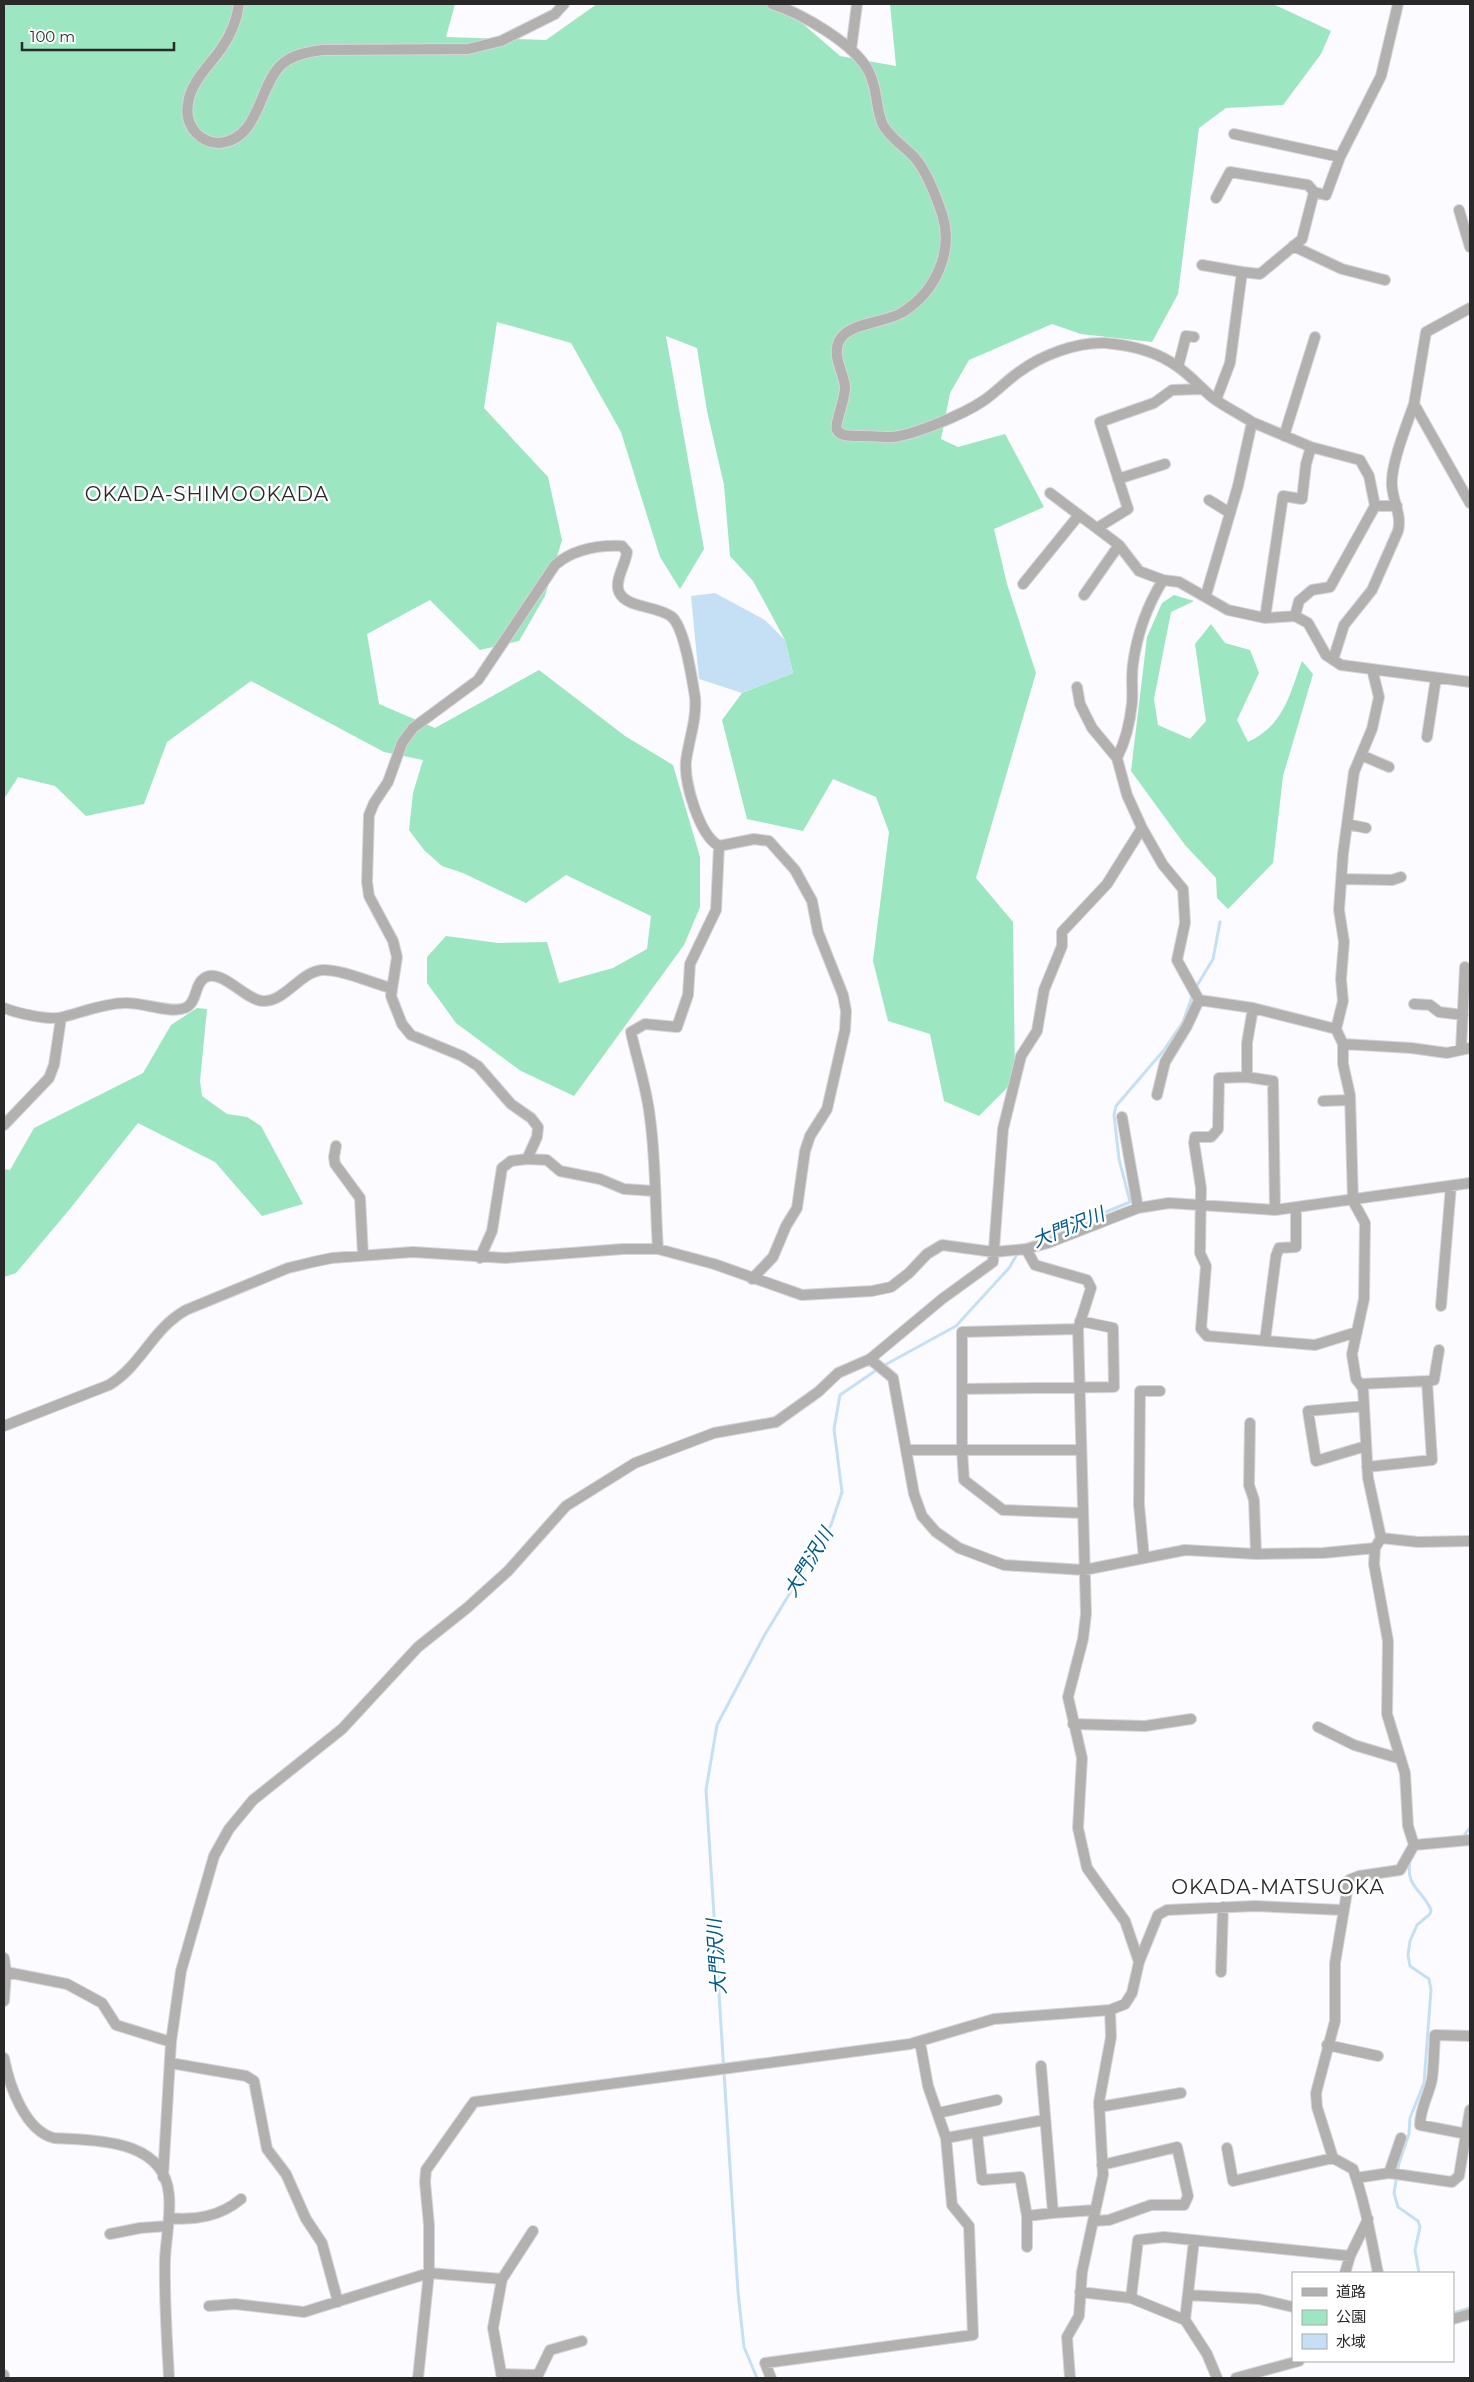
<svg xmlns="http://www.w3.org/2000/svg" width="1474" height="2382" font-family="Montserrat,'Noto Sans JP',sans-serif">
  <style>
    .green { fill: #9ce6c1 }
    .water { fill: #c5e0f5 }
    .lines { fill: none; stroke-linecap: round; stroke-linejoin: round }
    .stream { stroke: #c5e0f5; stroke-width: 3 }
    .minor-casing { stroke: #d6d5d9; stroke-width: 12 }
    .minor { stroke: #b3b1b0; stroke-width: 10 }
    .labels { text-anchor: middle; stroke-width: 5; stroke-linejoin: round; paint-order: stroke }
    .water-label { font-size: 19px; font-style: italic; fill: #00598a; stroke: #fff }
    .quarter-label { font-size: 20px; letter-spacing: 1px; fill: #29292a; stroke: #fff }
  </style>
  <rect width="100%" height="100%" fill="#fcfbff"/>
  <path class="green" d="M4 4H455L446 37 546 40 597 4H780L840 56 896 66 890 4H1273L1331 31 1321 54 1283 105 1226 108 1199 128 1178 294 1152 342 1081 334 1052 324 969 360 950 393 941 439 958 447 1005 434 1044 507 994 529 1007 584 1036 673 976 878 1013 922 1015 1080 979 1116 944 1101 930 1034 888 1021 873 961 889 832 876 797 833 779 803 831 747 819 722 720 742 693 793 673 785 640 753 581 730 556 724 485 707 411 697 348 666 336 704 549 680 589 660 557 621 432 571 343 497 322 484 408 548 477 562 540 545 596 519 641 480 650 430 600 367 634 379 704 435 728 539 670 625 736 673 765 700 857V907L684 945 574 1096 521 1071 456 1023 427 983V957L446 936 498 943 547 942 559 983 613 968 647 949 651 916 566 875 526 903 463 873 442 866 424 850 409 830 413 793 423 760 384 752 251 681 167 742 144 804 86 816 55 786 18 777 4 799Z
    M1174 595 1194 601 1171 612 1154 699 1158 725 1190 739 1206 721 1195 644 1211 624 1225 643 1250 650 1259 673 1237 720 1248 742C1284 725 1289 696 1302 661L1313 674 1283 776 1273 863 1228 909 1217 898 1216 878 1185 845 1131 771 1147 637 1162 603Z
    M197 1008 207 1009 200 1081 202 1096 227 1114 247 1117 261 1126 303 1204 262 1216 215 1162 138 1123 69 1210 16 1273 4 1277V1169L10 1170 34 1128 143 1073 171 1025Z"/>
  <path class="water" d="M715 593 765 620 785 640 793 673 742 693 699 679 691 596Z"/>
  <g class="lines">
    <path class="stream" d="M1195 989 1213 959 1220 922
      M1023 1246 1130 1202 1119 1159 1114 1115 1116 1106 1164 1050 1183 1022 1193 994
      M883 1366 956 1326 1009 1268 1019 1251
      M1465 1834 1470 1828
      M1410 1861C1405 1887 1423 1890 1431 1910L1430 1914 1417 1925 1410 1941 1408 1955 1410 1966 1429 1979 1431 1990 1424 2083 1410 2118 1409 2134 1399 2163 1394 2193 1398 2207 1418 2221 1420 2227 1415 2250 1419 2273
      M1453 2313 1470 2308
      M757 2378 744 2347 738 2292 706 1790 717 1725 764 1636 831 1525 842 1492 834 1429 840 1395 878 1369"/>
    <g class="minor-casing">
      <path id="minor" d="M239 4C237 20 230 36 221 49 209 66 190 83 188 104 186 115 189 125 196 133 202 139 211 143 219 143 259 140 258 89 280 66 291 55 307 52 322 50L468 49 501 41 555 14 564 4
        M772 4C801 13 853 43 868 70 878 87 875 108 883 125 891 139 904 146 915 158 927 172 936 196 942 214 954 251 936 291 903 312 887 323 848 322 839 341 832 356 843 371 845 386 846 398 834 424 837 430 841 437 853 436 861 436 871 436 881 437 892 437 914 435 964 414 983 401 995 393 1006 381 1019 372 1042 355 1076 342 1105 343 1130 345 1158 352 1178 367 1191 376 1201 388 1213 398 1225 407 1240 414 1252 422L1238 486 1206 595
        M851 50 857 4
        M1234 134 1340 157
        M1216 198 1230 172 1308 185 1314 192
        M1459 210 1470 247
        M1293 246 1342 269 1385 280
        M1202 265 1242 272
        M1470 308 1426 332 1414 404 1470 503
        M1178 367 1186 336 1194 337
        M1216 400 1230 363 1242 272 1260 274 1302 239 1314 192 1326 195 1340 157 1381 76 1398 4
        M1252 422 1311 447 1360 460 1369 476 1375 506 1330 587 1312 590 1299 601 1295 616
        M1284 436 1315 337
        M1118 479 1165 464
        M1050 493 1119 545 1139 571 1163 580 1179 582 1228 610 1265 618 1295 616 1308 623 1326 655 1341 665 1470 682
        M1209 500 1230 513
        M1375 506H1397
        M1097 528 1128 509 1100 422 1154 403 1172 390 1203 389
        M1023 584 1079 515
        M1084 595 1119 545
        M1265 618 1283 496 1302 499 1306 464 1311 447
        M1333 660 1344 625 1372 590 1398 531C1402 515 1393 502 1392 486 1390 466 1407 424 1414 404
        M1077 687 1080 704 1092 728 1117 758 1127 795 1142 828 1163 865 1183 889 1185 923 1177 960 1199 1000
        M1427 737 1436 678
        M1361 755 1389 767
        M1117 758C1126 740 1130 723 1132 703 1133 690 1131 677 1133 664 1137 634 1147 606 1163 580
        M1347 824 1366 828
        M1342 879 1392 880 1401 877
        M1414 1004 1430 1005 1439 1012 1463 1015
        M4 1008C17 1013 49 1021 63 1017 82 1012 106 1003 125 1003 142 1002 171 1014 185 1008 199 1002 193 980 209 976 226 973 246 1000 263 1001 285 1002 300 972 322 970 341 969 372 983 391 988
        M1253 1008 1247 1043V1077L1273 1081 1275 1210
        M1336 1029 1343 1001 1341 979 1344 942 1339 910 1343 854 1354 772 1372 729 1379 697 1372 669
        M1343 1044 1411 1048 1447 1053 1470 1048
        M1461 1050 1465 967
        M1247 1077 1219 1078 1218 1129 1211 1137H1195L1194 1143 1201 1188 1200 1253 1206 1266 1201 1329 1207 1336 1315 1345 1357 1332
        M1157 1095 1165 1062 1187 1026 1199 1000
        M1323 1101 1350 1100
        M1122 1117 1138 1208
        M4 1125 49 1078 54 1065 61 1018
        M336 1146 334 1157 335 1164 360 1198 363 1255
        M527 1159 547 1160 560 1171 600 1179 624 1189 654 1191
        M658 1249C655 1205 656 1161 650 1118 647 1089 637 1060 631 1032L645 1024 677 1027 688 995 690 964 716 910 719 846
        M1026 1249 1035 1265 1087 1280 1091 1288 1078 1329 1086 1614 1083 1639 1068 1697 1082 1758 1078 1828 1087 1868 1125 1921 1139 1962
        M480 1258 492 1231 502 1168 511 1161 527 1159 537 1137 538 1127 531 1118 511 1104 478 1066 462 1056 411 1035 402 1024 391 996 397 957 393 941 369 896 367 882 369 815 374 803 388 782 402 743 413 728 478 680 555 565C574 549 597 545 622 546L627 552C626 564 614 580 619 592 627 609 657 605 672 617 685 629 692 679 695 697 697 719 689 739 686 761 684 782 699 835 719 846L754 839 769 841 795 870 812 901 818 932 843 995 846 1011 845 1030 827 1109 810 1136 805 1151 797 1208 786 1226 773 1257 752 1279
        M1441 1306 1451 1186
        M1078 1329 962 1332V1450L964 1480 1003 1510 1082 1513
        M1265 1341 1276 1256 1279 1248 1296 1247V1208
        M870 1359 893 1378 914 1494 922 1516 936 1532 959 1548 1004 1565 1084 1570 1185 1550 1256 1554 1323 1553 1375 1548 1381 1538 1368 1478 1363 1388 1356 1379 1352 1354 1364 1299 1365 1223 1353 1201 1350 1095 1343 1064V1044L1336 1029 1253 1008 1199 1000
        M1427 1381 1434 1380 1439 1350
        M1360 1384 1427 1381 1432 1460 1367 1467
        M962 1389 1114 1387 1113 1328 1080 1321
        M1364 1406 1308 1411 1316 1461 1366 1446
        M1250 1423 1249 1485 1254 1500 1256 1554
        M4 1426 109 1385C142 1365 152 1329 186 1310L288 1268 313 1262 332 1258 413 1252 505 1258 623 1249H658L714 1264 802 1295 872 1291 891 1287 909 1273 927 1254 942 1245 994 1252 1026 1249 1048 1243 1138 1208 1169 1203 1275 1210 1470 1183
        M906 1450H1081
        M1381 1538 1418 1542 1470 1541
        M1375 1548 1374 1564 1388 1641 1387 1714 1405 1773 1408 1826 1414 1845 1400 1870 1359 1876 1349 1880 1335 1963V2021L1316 2093 1317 2107 1333 2158 1353 2169C1365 2202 1371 2238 1378 2273
        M1144 1558 1139 1505 1140 1391H1160
        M1073 1724 1145 1726 1191 1719
        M1318 1727 1354 1745 1401 1759
        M1414 1845 1470 1840
        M4 1958 6 1972 4 2001
        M6 1972 67 1984 102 2003 116 2025 171 2042
        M1221 1972 1223 1907
        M1327 2045 1378 2056
        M4 2058C9 2085 25 2131 54 2138 95 2141 164 2138 169 2195 171 2216 166 2238 165 2259 164 2299 167 2339 169 2378
        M170 2063 246 2076 254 2081 267 2149 286 2174 306 2219 322 2243 338 2302
        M1041 2066 1053 2213 1095 2210
        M1099 2107 1181 2093
        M938 2113 997 2100
        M977 2133 982 2180 1020 2177 1027 2216 1053 2213
        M1467 2134 1420 2125C1420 2108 1429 2095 1432 2079 1434 2065 1434 2049 1435 2035L1470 2036
        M946 2138 1044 2120
        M1227 2148 1233 2181 1333 2158
        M1389 2173 1401 2138
        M163 2177 171 2042 181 1971 214 1856 229 1829 253 1800 342 1729 418 1647 467 1608 508 1571 566 1506 635 1463 714 1433 776 1422 818 1392 838 1373 870 1359 942 1299 993 1262 1003 1129 1021 1056 1037 1031 1044 990 1062 946V932L1107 884 1142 828
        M1356 2178 1389 2173 1452 2182 1459 2176 1470 2110
        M1027 2216V2247
        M169 2218C194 2221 221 2216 241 2199
        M1093 2221 1109 2220 1151 2205H1184L1188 2196 1177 2147 1102 2165
        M110 2234 140 2228 168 2226
        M1345 2273 1350 2256
        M1080 2292 1131 2298 1185 2320 1207 2354 1217 2378
        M1188 2295 1259 2299 1293 2307
        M1131 2298 1138 2240 1164 2237 1350 2256 1368 2219
        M209 2306 235 2304 304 2312 429 2273 502 2279
        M1453 2319 1470 2314
        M1185 2320 1194 2240
        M501 2374 538 2375 550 2350 582 2341
        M4 2375V2378
        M418 2378 429 2273V2225L425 2182 426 2170 474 2102 910 2044 994 2019 1110 2010 1125 2004 1132 1993 1139 1962 1158 1915 1167 1910 1255 1906 1342 1910
        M502 2378 493 2328 502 2279 533 2231
        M771 2378 765 2363 973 2335 969 2226 952 2205 946 2138 928 2086 920 2042
        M1070 2378 1067 2337 1079 2316 1082 2272 1103 2175 1099 2102 1111 2037 1110 2010
        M1236 2378 1299 2361"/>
    </g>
    <use href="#minor" class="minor"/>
  </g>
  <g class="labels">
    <g class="water-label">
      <text transform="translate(1068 1227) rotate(-22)" y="7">大門沢川</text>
      <text transform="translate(808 1562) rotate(-59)" y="7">大門沢川</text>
      <text transform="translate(716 1957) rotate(-94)" y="7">大門沢川</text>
    </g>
    <g class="quarter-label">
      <text x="207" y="501">OKADA-SHIMOOKADA</text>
      <text x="1278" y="1894">OKADA-MATSUOKA</text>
    </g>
  </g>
  <rect width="1474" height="2382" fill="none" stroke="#29292a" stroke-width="10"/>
  <rect x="1292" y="2272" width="162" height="90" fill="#ffffff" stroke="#a9a9aa"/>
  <rect x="1302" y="2288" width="25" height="8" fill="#b3b1b0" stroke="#a9a9aa"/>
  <text x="1336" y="2297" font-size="15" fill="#29292a">道路</text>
  <rect x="1302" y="2310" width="25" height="15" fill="#9ce6c1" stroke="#a9a9aa"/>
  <text x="1336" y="2322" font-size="15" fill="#29292a">公園</text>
  <rect x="1302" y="2334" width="25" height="15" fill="#c5e0f5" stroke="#a9a9aa"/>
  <text x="1336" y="2347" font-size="15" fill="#29292a">水域</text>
  <path d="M22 42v8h152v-8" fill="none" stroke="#29292a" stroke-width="2.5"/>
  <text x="30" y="42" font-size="15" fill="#29292a" stroke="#ffffff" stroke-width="4" paint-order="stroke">100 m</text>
</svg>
